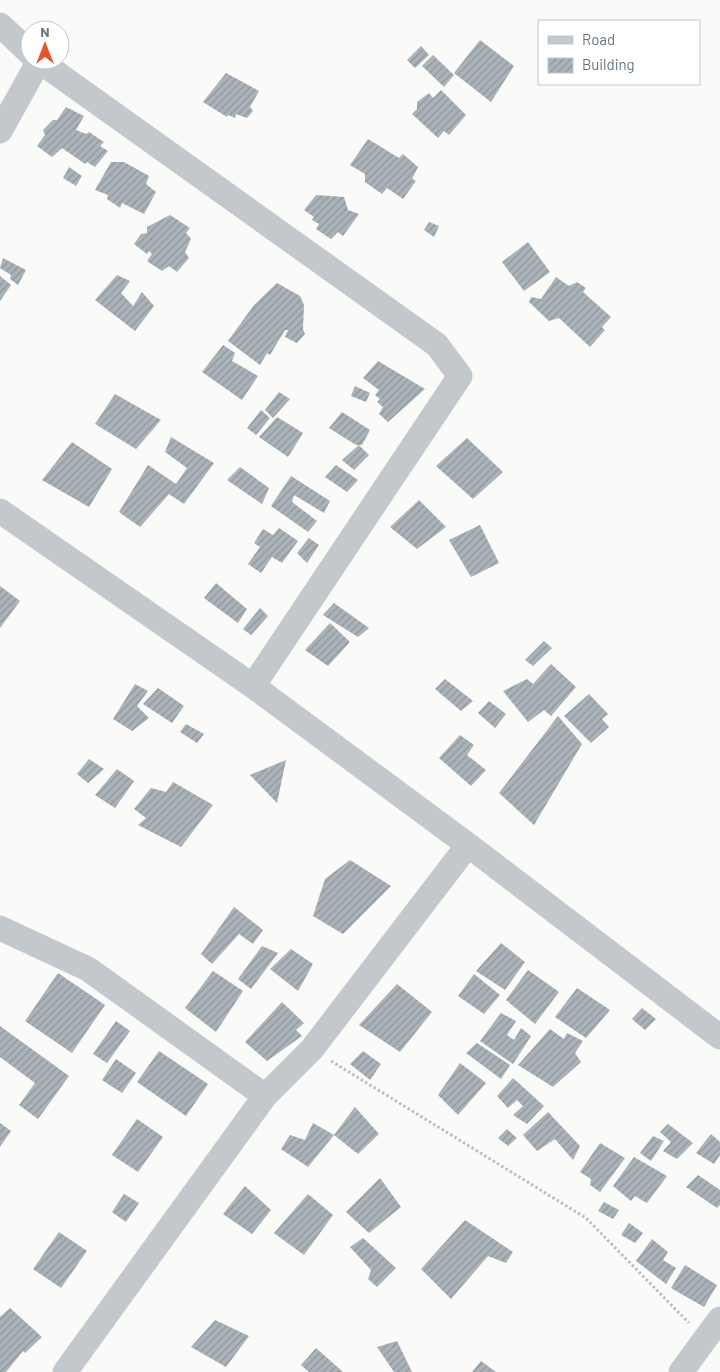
<svg xmlns="http://www.w3.org/2000/svg" width="720" height="1372" font-family="Barlow,sans-serif">
  <style>
    .building { fill: url(#building-hatch) }
    .lines { fill: none; stroke-linecap: round; stroke-linejoin: round }
    .path { stroke: #bbbfc2; stroke-width: 3; stroke-dasharray: 2.5 2.5; stroke-linecap: butt }
    .minor { stroke: #c3c8cc; stroke-width: 25 }
  </style>
  <defs>
    <pattern id="building-hatch" width="6" height="6" patternUnits="userSpaceOnUse" patternTransform="scale(1.25)"><rect width="6" height="6" fill="#aab3b9"/><path d="M-1 1l2-2M0 6l6-6M5 7l2-2" fill="none" stroke="#8e969c"/></pattern>
  </defs>
  <rect width="100%" height="100%" fill="#fafaf8"/>
  <path class="building" d="M480 40 514 66 491 102 454 73Z
    M421 46 429 55 415 68 407 60Z
    M433 55 454 75 444 87 422 66Z
    M226 73 259 91 250 107 253 111 247 118 236 114 235 118 228 115 227 117 203 102Z
    M441 90 466 115 449 135 444 131 438 138 412 114 417 109V102L429 93 433 98Z
    M66 107 84 116 76 130 86 134 89 132 104 142 100 146 108 151 95 167 87 162 85 164 62 148 52 157 37 146 45 135 43 130 53 120H57Z
    M368 139 399 158 403 154 418 167 412 179 416 181 403 199 387 188 382 194 365 182V174L350 165Z
    M111 162H124L149 176 146 184 156 192 144 214 122 203 120 208 107 199 108 195 95 190Z
    M69 167 82 176 76 186 63 178Z
    M316 195 344 197 348 210 359 214 343 236 338 232 331 239 316 229 319 224 312 220 314 217 304 210Z
    M170 215 190 228 186 233 191 239 185 252 189 258 177 272 169 266 162 271 147 261 152 254 149 251 147 254 134 244 141 234 147 233V227Z
    M429 222 439 226 434 237 424 230Z
    M528 242 550 272 524 291 502 262Z
    M3 258 26 270 18 285 10 279 11 275 0 268Z
    M117 275 130 281 121 293 133 306 142 292 154 306 135 331 95 300Z
    M0 276 11 285 0 301Z
    M556 277 569 286 577 282 586 288 583 292 611 317 602 327 605 330 590 347 559 318 549 321 529 302 531 297 541 299Z
    M277 283 300 296 304 305 303 329 305 334 297 343 285 337 288 330H285L270 355 267 353 260 365 228 341 254 305Z
    M223 345 235 353 232 361 258 376 242 400 202 372Z
    M378 361 425 389 388 422 379 414 383 407 377 402 380 399 375 395 379 390 363 378Z
    M355 386 370 393 366 402 351 396Z
    M279 392 290 399 273 418 265 410Z
    M115 394 161 420 136 449 95 424Z
    M261 410 270 418 256 435 247 428Z
    M342 412 370 430 362 445H356L329 428Z
    M277 417 303 433 288 457 259 437Z
    M171 437 214 463 184 504 169 494 140 527 119 512 148 465 176 484 187 468 165 452Z
    M467 438 503 472 473 499 436 466Z
    M72 442 112 469 89 507 42 480Z
    M359 445 369 455 354 470 342 460Z
    M336 465 358 480 347 492 325 477Z
    M240 467 269 488 262 504 227 480Z
    M291 476 330 501 324 513 294 495 292 502 317 521 308 532 271 506Z
    M419 500 446 527 417 549 390 527Z
    M480 525 499 563 471 577 449 540Z
    M279 528 298 541 282 563 272 557 261 573 248 564 260 547 254 543 263 529 273 535Z
    M309 538 319 545 307 563 297 553Z
    M216 583 247 609 238 623 204 598Z
    M0 586 20 601 0 628Z
    M334 603 369 628 358 637 323 615Z
    M260 608 268 616 251 635 243 629Z
    M330 623 350 642 328 666 305 650Z
    M544 641 552 648 533 666 525 660Z
    M551 664 576 687 551 716 544 710 528 722 503 691 527 679 533 684Z
    M445 679 473 701 461 711 435 689Z
    M135 684 148 691 137 706 149 718 132 731 113 719Z
    M158 688 184 706 172 723 143 704Z
    M589 694 608 714 602 719 609 727 591 743 564 716Z
    M489 701 506 714 495 728 478 713Z
    M558 716 582 744 534 825 499 793Z
    M186 724 204 734 197 743 180 732Z
    M460 735 474 745 467 755 486 770 471 786 439 758Z
    M89 759 104 769 88 783 77 774Z
    M286 760 277 803 250 775Z
    M117 769 134 781 115 808 95 795Z
    M173 782 213 805 181 847 138 825 146 818 134 809 151 788 166 792Z
    M350 860 391 886 343 934 313 916 325 879Z
    M234 907 263 930 253 944 239 934 212 964 201 954Z
    M501 943 525 962 505 990 476 971Z
    M262 946 278 953 251 989 238 979Z
    M291 949 313 964 298 991 270 969Z
    M528 970 559 992 535 1024 506 1000Z
    M213 971 243 991 216 1032 185 1008Z
    M58 973 105 1005 72 1053 25 1021Z
    M474 974 500 995 484 1014 458 996Z
    M397 984 432 1012 400 1052 359 1025Z
    M577 988 610 1010 586 1038 555 1017Z
    M282 1002 304 1023 296 1030 302 1036 267 1061 245 1042Z
    M642 1008 656 1019 645 1030 632 1019Z
    M501 1013 516 1021 507 1035 514 1040 521 1028 531 1036 513 1064 480 1041Z
    M116 1021 130 1031 107 1063 93 1054Z
    M0 1026 69 1076 38 1119 19 1105 35 1083 0 1057Z
    M550 1029 564 1039 567 1033 583 1041 575 1053 581 1062 553 1087 518 1065Z
    M477 1043 510 1065 501 1079 466 1053Z
    M159 1051 208 1084 186 1116 137 1082Z
    M363 1051 381 1064 370 1080 350 1064Z
    M116 1059 136 1073 122 1093 102 1080Z
    M460 1063 486 1083 458 1115 438 1095Z
    M513 1078 544 1106 527 1124 513 1115 523 1106 517 1100 508 1108 497 1096Z
    M355 1107 379 1134 358 1154 334 1135Z
    M548 1112 580 1146 573 1160 555 1139 537 1151 523 1135Z
    M137 1119 163 1137 138 1172 112 1155Z
    M0 1123 11 1131 0 1147Z
    M313 1123 334 1135 308 1167 281 1149 290 1135 305 1140Z
    M668 1124 693 1143 677 1159 663 1151 671 1142 660 1132Z
    M507 1129 517 1138 508 1146 498 1138Z
    M711 1134 720 1142V1155L714 1164 696 1153Z
    M653 1136 664 1141 651 1161 640 1153Z
    M600 1143 625 1158 600 1192 590 1185 591 1179 580 1172Z
    M634 1157 667 1176 647 1203 635 1196 631 1201 613 1186Z
    M698 1175 720 1190V1205L717 1208 686 1187Z
    M380 1178 401 1207 369 1233 346 1212Z
    M245 1186 271 1210 252 1234 223 1214Z
    M124 1194 139 1203 126 1222 112 1212Z
    M308 1194 333 1215 304 1255 274 1233Z
    M604 1202 619 1210 613 1219 598 1211Z
    M465 1220 513 1252 506 1263 488 1256 451 1299 421 1269Z
    M629 1223 643 1233 635 1243 621 1235Z
    M59 1232 87 1251 61 1288 33 1269Z
    M363 1238 396 1268 377 1287 368 1279 371 1270 350 1247Z
    M652 1239 668 1252 663 1260 676 1268 666 1284 636 1261Z
    M685 1265 717 1285 704 1307 671 1288Z
    M10 1308 42 1337 25 1353 23 1351 6 1372H0V1317Z
    M215 1320 249 1336 226 1367 191 1347Z
    M397 1341 412 1372H394L377 1347Z
    M316 1348 343 1372H309L301 1365Z
    M481 1361 496 1372H472Z"/>
  <g class="lines">
    <path class="path" d="M331 1061 586 1218 689 1323"/>
    <path class="minor" d="M0 25 30 53
      M38 60 437 345 460 376 253 686
      M0 131 39 61
      M0 511 253 686 468 845 720 1037
      M0 928 88 969 265 1096
      M65 1372 265 1096 312 1049 468 845
      M681 1372 720 1319"/>
  </g>
  <rect x="538" y="20" width="162" height="65" fill="#ffffff" stroke="#c1c8cd"/>
  <rect x="548" y="36" width="25" height="8" fill="#c3c8cc" stroke="#c1c8cd"/>
  <text x="582" y="45" font-size="15" fill="#657683">Road</text>
  <rect x="548" y="58" width="25" height="15" fill="url(#building-hatch)" stroke="#c1c8cd"/>
  <text x="582" y="70" font-size="15" fill="#657683">Building</text>
  <g transform="translate(45 45)"><circle r="24" fill="#ffffff" stroke="#c1c8cd"/>
  <path d="M0-4L9 19L0 12L-9 19Z" fill="#e4572e"/>
  <text y="-8" font-size="14" font-weight="bold" text-anchor="middle" fill="#657683">N</text>
  </g>
</svg>
